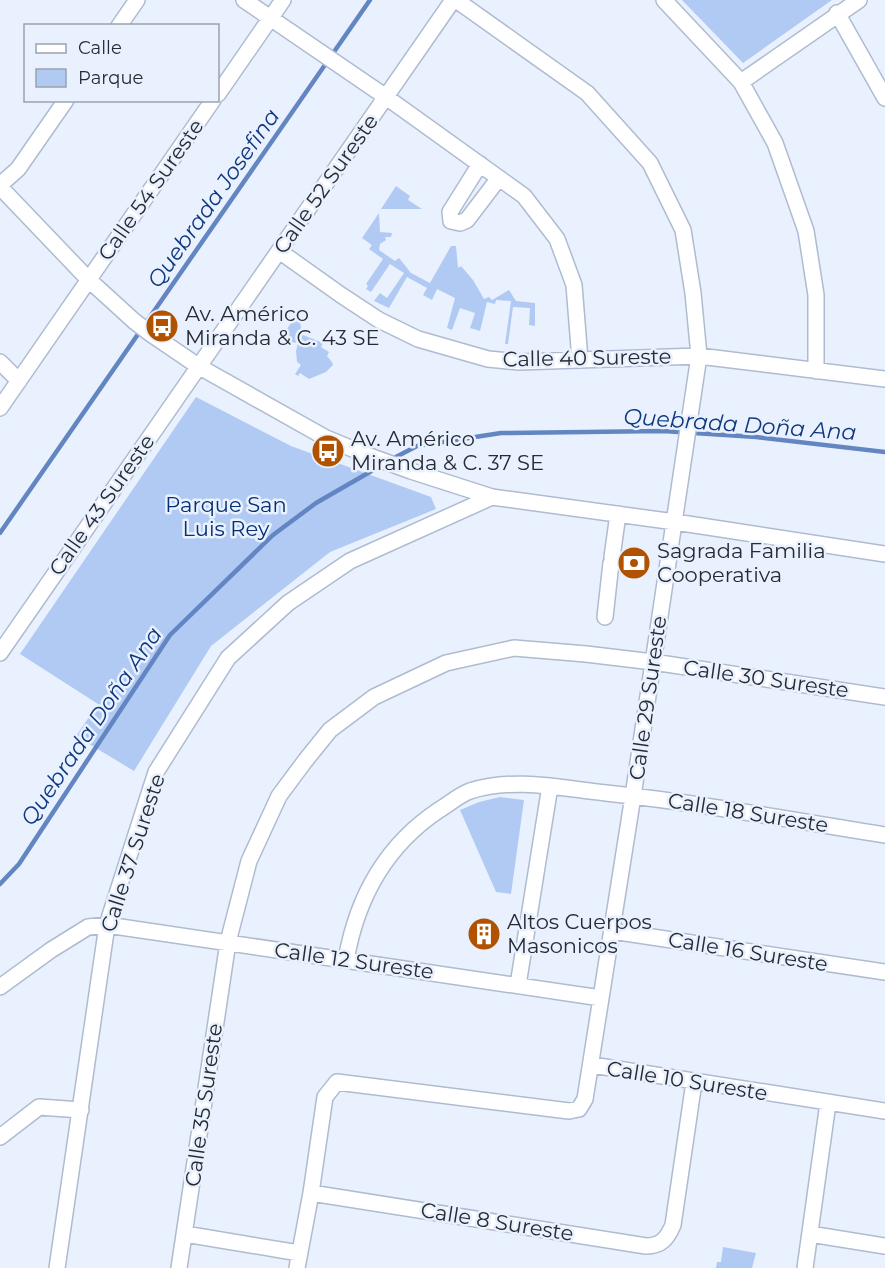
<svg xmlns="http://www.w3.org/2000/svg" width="885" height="1268" font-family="Montserrat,sans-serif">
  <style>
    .green { fill: #b0caf4 }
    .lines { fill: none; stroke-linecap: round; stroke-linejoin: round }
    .stream { stroke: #6386c2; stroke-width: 4.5 }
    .minor-casing { stroke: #afbbd0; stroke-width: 18 }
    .minor { stroke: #fff; stroke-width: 15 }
    .labels { text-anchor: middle; stroke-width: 5; stroke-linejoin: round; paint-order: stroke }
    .street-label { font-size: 21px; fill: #272b33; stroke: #e9f1fe }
    .poi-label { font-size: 21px; fill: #272b33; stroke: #e9f1fe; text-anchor: start }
    .park-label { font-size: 21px; fill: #062f75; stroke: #e9f1fe }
    .water-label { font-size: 22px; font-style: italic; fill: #0f387e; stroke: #e9f1fe }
  </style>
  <rect width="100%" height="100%" fill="#e9f1fe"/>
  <path class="green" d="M682 0H832L743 63Z
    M396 186 410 196 408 200 422 209H381Z
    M379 213 380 232 392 233 391 237H385L386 240 380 244 379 250 395 261 399 258 411 273 430 283 451 246H456L458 268 461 266 473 280 484 299 489 297 492 300 509 290 516 301 535 303V326L529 325 530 308 513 307 508 344H505L511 301 496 300 495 304 487 302 480 331 470 328 475 313 460 308 452 330 447 328 455 298 437 289 432 300 423 295 427 288 407 277 389 308 374 301 380 293 387 298 404 273 390 264 371 292 366 289 368 286 366 284 383 259 369 249 372 245 362 238Z
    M289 316 300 323 303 335 323 343 321 347 329 352 327 356 332 362 333 365 326 372 309 379 300 373 298 376 295 374 301 365 297 362 296 351 298 343C289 341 280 348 281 330L285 332 291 323 286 320Z
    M196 397 291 446 431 497 436 509 330 552 211 646 134 771 76 736 98 704 20 654Z
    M500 797 524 800 511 894 496 892 460 810 479 802Z
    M723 1247 756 1253 752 1268H716L717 1262H721Z"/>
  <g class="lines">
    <path class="stream" d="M392 459 417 446 501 433 663 431 756 437 885 452
      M0 533 370 0
      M0 884 19 864 170 635 273 535 316 503 382 465"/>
    <g class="minor-casing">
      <path id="minor" d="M244 0 386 97 524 196 557 239 574 285 580 360
        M664 0 741 82 775 143 806 231 816 295V371
        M837 13 885 98
        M119 26 137 0
        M741 82 859 0
        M218 94 283 0
        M480 164 450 212 451 221 460 223 467 220 499 178
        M0 185 18 169 66 100
        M0 187 89 280 134 321 151 334 198 366 326 438 367 455 411 471 492 497 675 522 885 554
        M279 251 341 295 379 320 418 339 488 359 519 362 699 356 885 379
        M0 362 19 381
        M0 408 213 100
        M612 557 618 514
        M605 617 611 563
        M0 653 453 0
        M612 931 885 972
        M346 960C357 897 385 846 439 810 449 804 459 795 470 791 515 777 560 788 606 793 699 803 792 820 885 835
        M518 985 550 786
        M0 987 51 950 88 927 107 925 601 998
        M592 1065 885 1111
        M0 1137 39 1107 81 1110
        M311 1193 646 1246C661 1246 667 1239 673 1225L694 1082
        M185 1234 299 1253
        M810 1234 885 1246
        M57 1268 107 925 156 772 228 658 288 603 350 561 492 497
        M179 1268 228 942 249 861 279 796 305 761 330 730 374 697 446 663 514 648 586 654 653 662 885 697
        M297 1268 311 1193 325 1097 337 1082 569 1111 579 1109 585 1099 633 796 699 356 693 293 683 230 650 163 587 93 456 0
        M805 1268 828 1103"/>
    </g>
    <use href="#minor" class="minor"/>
  </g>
  <defs>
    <g id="bus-disc" transform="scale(1.725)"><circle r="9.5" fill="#b05200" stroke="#e9f1fe"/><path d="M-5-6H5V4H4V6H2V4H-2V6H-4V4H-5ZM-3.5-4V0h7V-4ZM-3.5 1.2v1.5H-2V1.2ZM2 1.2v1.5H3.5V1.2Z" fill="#fff"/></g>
    <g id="bank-disc" transform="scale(1.725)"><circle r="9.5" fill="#b05200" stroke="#e9f1fe"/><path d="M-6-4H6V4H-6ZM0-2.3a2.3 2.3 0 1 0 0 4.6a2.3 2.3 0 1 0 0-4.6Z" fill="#fff"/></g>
    <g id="building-disc" transform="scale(1.725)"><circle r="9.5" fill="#b05200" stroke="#e9f1fe"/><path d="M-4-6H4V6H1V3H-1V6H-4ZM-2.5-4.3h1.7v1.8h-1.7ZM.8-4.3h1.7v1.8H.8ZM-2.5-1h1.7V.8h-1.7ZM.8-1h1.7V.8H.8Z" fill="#fff"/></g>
  </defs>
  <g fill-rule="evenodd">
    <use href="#bus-disc" x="162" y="326"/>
    <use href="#bus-disc" x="328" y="451"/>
    <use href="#bank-disc" x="634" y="563"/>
    <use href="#building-disc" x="484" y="934"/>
  </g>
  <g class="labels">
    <g class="street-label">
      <text transform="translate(326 184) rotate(-55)" y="7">Calle 52 Sureste</text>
      <text transform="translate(151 190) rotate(-55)" y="7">Calle 54 Sureste</text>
      <text transform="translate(587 358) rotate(-1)" y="7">Calle 40 Sureste</text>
      <text transform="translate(102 505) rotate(-55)" y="7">Calle 43 Sureste</text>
      <text transform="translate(766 679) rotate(8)" y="7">Calle 30 Sureste</text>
      <text transform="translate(648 698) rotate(-82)" y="7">Calle 29 Sureste</text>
      <text transform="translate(748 813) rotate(9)" y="7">Calle 18 Sureste</text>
      <text transform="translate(133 853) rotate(-72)" y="7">Calle 37 Sureste</text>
      <text transform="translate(748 952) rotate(9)" y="7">Calle 16 Sureste</text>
      <text transform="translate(354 961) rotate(8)" y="7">Calle 12 Sureste</text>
      <text transform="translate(687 1081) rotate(9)" y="7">Calle 10 Sureste</text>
      <text transform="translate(204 1105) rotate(-82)" y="7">Calle 35 Sureste</text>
      <text transform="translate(497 1222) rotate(9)" y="7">Calle 8 Sureste</text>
    </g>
    <g class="poi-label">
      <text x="185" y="321">Av. Américo<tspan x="185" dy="24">Miranda &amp; C. 43 SE</tspan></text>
      <text x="351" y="446">Av. Américo<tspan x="351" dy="24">Miranda &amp; C. 37 SE</tspan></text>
      <text x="657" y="558">Sagrada Familia<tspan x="657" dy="24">Cooperativa</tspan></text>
      <text x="507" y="929">Altos Cuerpos<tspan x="507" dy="24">Masonicos</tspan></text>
    </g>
    <g class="park-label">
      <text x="226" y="512">Parque San<tspan x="226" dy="24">Luis Rey</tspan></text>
    </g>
    <g class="water-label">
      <text transform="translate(213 198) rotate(-55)" y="8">Quebrada Josefina</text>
      <text transform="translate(740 424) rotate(4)" y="8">Quebrada Doña Ana</text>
      <text transform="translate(91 726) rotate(-56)" y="8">Quebrada Doña Ana</text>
    </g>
  </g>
  <rect x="24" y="24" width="195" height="78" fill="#e9f1fe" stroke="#9ba2ad" stroke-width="1.5"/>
  <rect x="36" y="44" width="30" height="9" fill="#ffffff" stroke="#9ba2ad" stroke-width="1.5"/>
  <text x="78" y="54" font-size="18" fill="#272b33">Calle</text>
  <rect x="36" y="69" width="30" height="18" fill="#b0caf4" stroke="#9ba2ad" stroke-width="1.5"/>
  <text x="78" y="84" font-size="18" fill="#272b33">Parque</text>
</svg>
